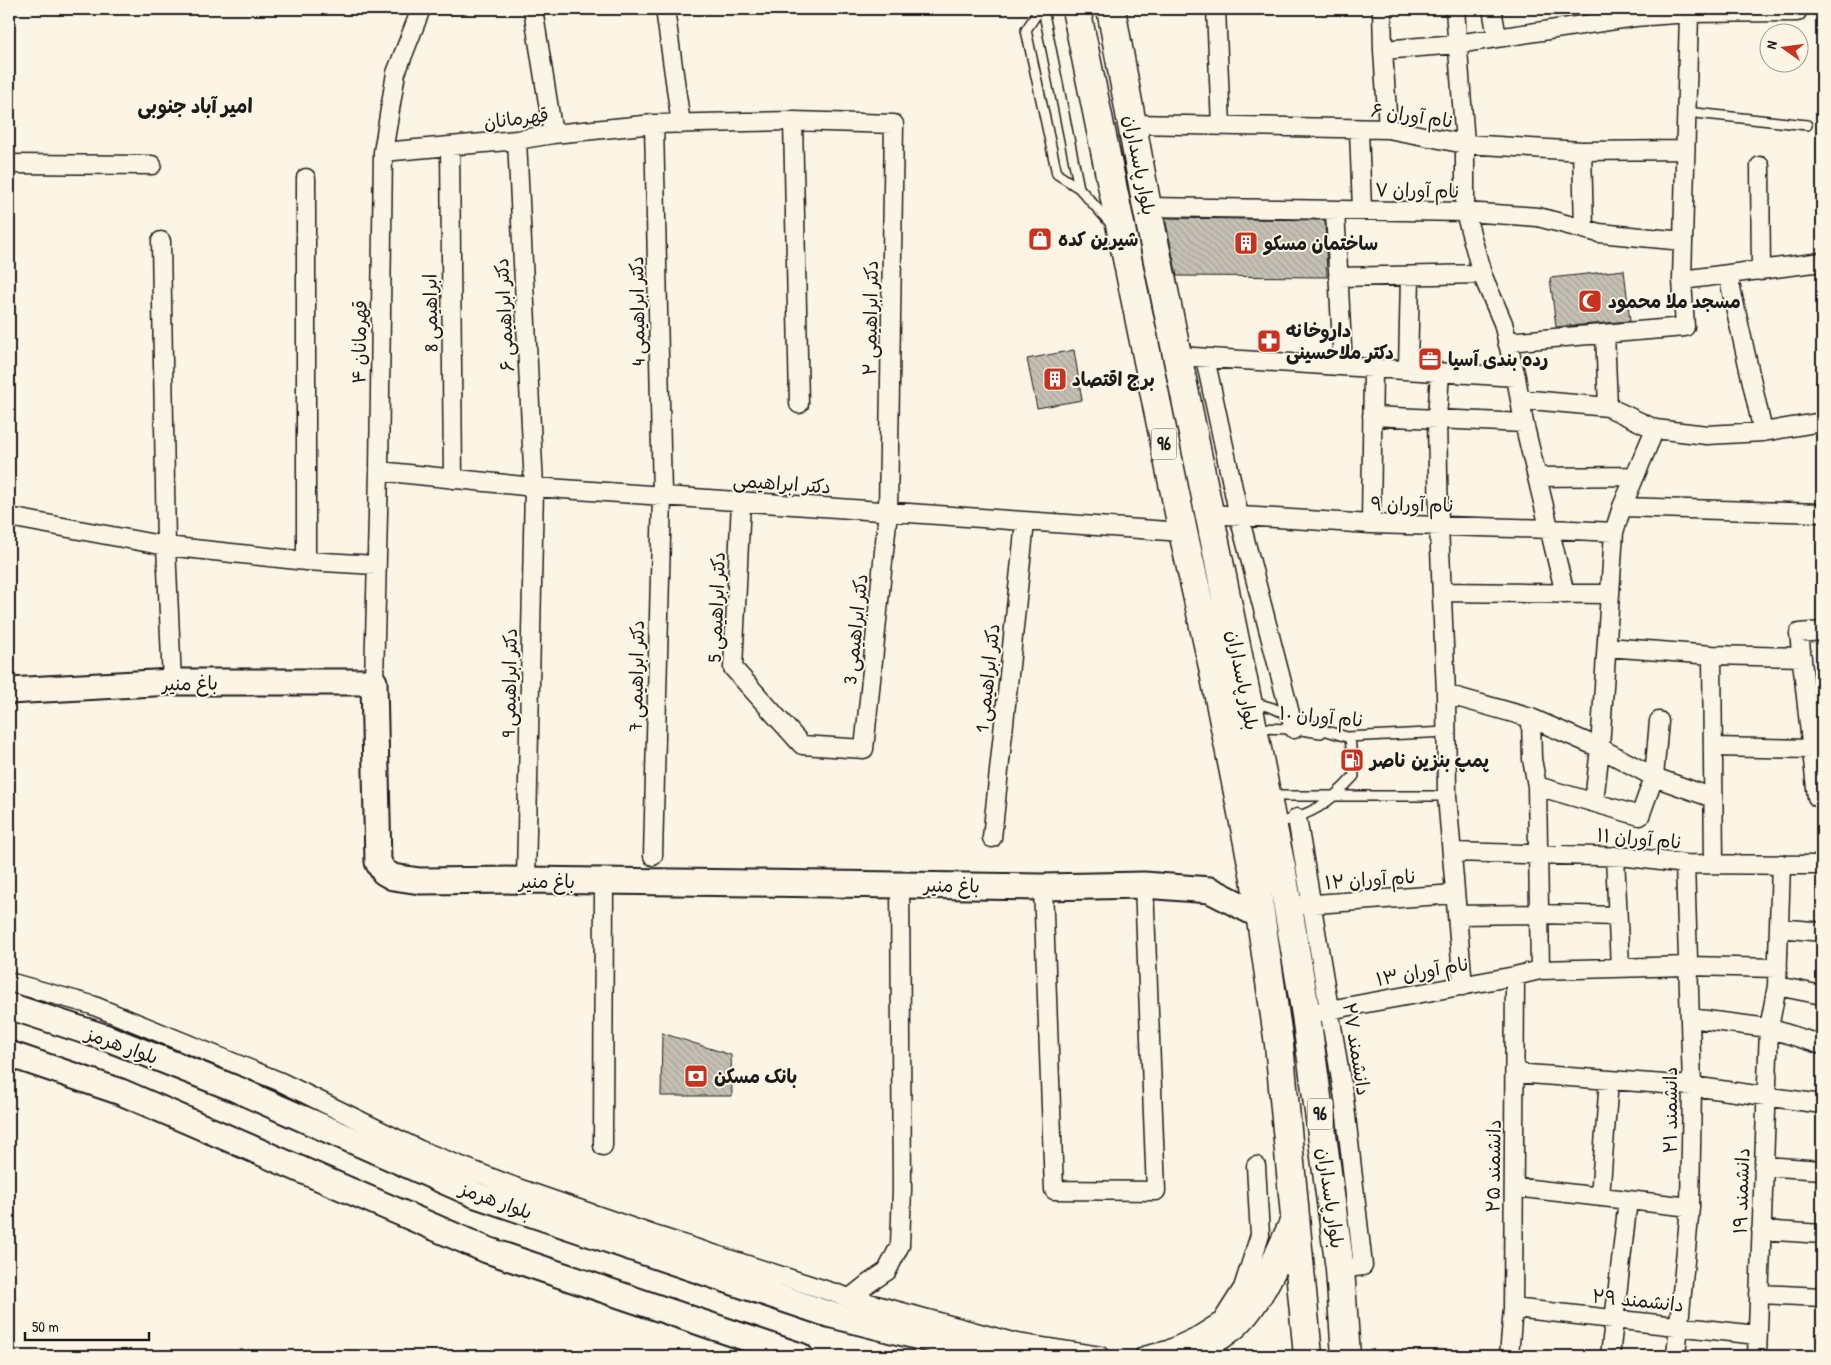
<svg xmlns="http://www.w3.org/2000/svg" width="1831" height="1365" font-family="'Patrick Hand','Playpen Sans Arabic',sans-serif">
  <style>
    .building { fill: url(#building-back-hatch); stroke: #1c1c1c }
    .lines { fill: none; stroke-linecap: round; stroke-linejoin: round }
    .lane-casing { stroke: #1c1c1c; stroke-width: 12 }
    .street-casing { stroke: #1c1c1c; stroke-width: 21 }
    .secondary-casing { stroke: #1c1c1c; stroke-width: 29 }
    .highway-casing { stroke: #1c1c1c; stroke-width: 31 }
    .lane { stroke: #fcf5e5; stroke-width: 9 }
    .street { stroke: #fcf5e5; stroke-width: 18 }
    .secondary { stroke: #fcf5e5; stroke-width: 25 }
    .highway { stroke: #fcf5e5; stroke-width: 28 }
    .labels { text-anchor: middle; stroke-width: 4; stroke-linejoin: round; paint-order: stroke }
    .shield { fill: #fcf5e5; stroke: #5f5d58; stroke-width: 1 }
    .shield-label { font-size: 18px; font-weight: bold; fill: #1c1c1c }
    .street-label { font-size: 19px; fill: #1c1c1c; stroke: #fcf5e5 }
    .poi-label { font-size: 19px; font-weight: bold; fill: #1c1c1c; stroke: #fcf5e5; text-anchor: start }
    .neighbourhood-label { font-size: 20px; font-weight: bold; fill: #1c1c1c; stroke: #fcf5e5 }
  </style>
  <defs>
    <pattern id="building-back-hatch" width="6" height="6" patternUnits="userSpaceOnUse" patternTransform="scale(1.25)"><rect width="6" height="6" fill="#c4c0b3"/><path d="M-1 5l2 2M0 0l6 6M5-1l2 2" fill="none" stroke="#a8a499"/></pattern>
  </defs>
  <rect width="100%" height="100%" fill="#fcf5e5"/>
  <filter id="ink" filterUnits="userSpaceOnUse"><feTurbulence type="fractalNoise" baseFrequency=".02" numOctaves="2"/><feDisplacementMap in="SourceGraphic" scale="10" xChannelSelector="R" yChannelSelector="G"/><feConvolveMatrix kernelMatrix="1 2 1 2 8 2 1 2 1" color-interpolation-filters="sRGB"/></filter>
  <g filter="url(#ink)">
    <path class="building" d="M1165 218 1325 220 1327 277 1177 276Z
      M1624 270 1630 321 1556 327 1550 278Z
      M1074 350 1082 400 1037 408 1027 359Z
      M662 1033 731 1055 732 1096H661Z"/>
    <g class="lines">
      <g class="lane-casing">
        <path id="lane" d="M1040 9 1026 30 1057 174 1079 188
          M1043 9 1079 188 1112 225
          M1686 112 1807 125
          M1253 702 1273 708 1317 728 1350 738 1354 776C1328 805 1312 814 1275 824
          M1255 728 1294 729 1321 733
          M1347 737 1446 732
          M1270 796H1447"/>
      </g>
      <g class="street-casing">
        <path id="street" d="M533 9 553 134
          M665 9 681 124
          M1216 9 1221 126
          M1382 9 1383 50 1388 129
          M1455 9 1465 144V212L1482 274 1503 323 1516 377 1524 423 1565 594
          M1492 9 1497 37
          M1383 50 1457 44 1635 17 1689 13
          M793 121 799 404
          M1132 124 1388 129 1465 144 1582 151 1685 150
          M1359 129 1362 210
          M517 140 534 487 526 880
          M450 146 453 479
          M1582 151 1584 229
          M383 152 517 140 553 134 654 124 793 121 894 124 888 512 864 749 802 745 733 668 741 502
          M9 164 152 165
          M1760 166 1761 271
          M306 178V561
          M1147 207 1465 212 1538 217 1599 233 1683 241
          M1335 210 1343 366
          M161 241 166 546 172 682
          M1728 275 1763 432
          M1338 277 1482 274
          M1682 280 1822 262
          M1605 334 1608 407
          M1507 342 1685 327 1682 280 1689 13 1797 12V9
          M1178 356 1516 377
          M1205 358 1239 516 1294 729
          M1408 370 1410 276
          M1440 372 1437 419 1439 525 1446 694 1447 796 1463 986
          M1520 399 1608 407 1655 429 1707 435 1763 432 1822 422
          M1372 416 1524 423
          M379 471 534 487 1183 532
          M1537 477 1635 476
          M1622 507 1822 513
          M1210 514 1371 524 1551 529 1614 532
          M9 517 166 546 306 561 376 565
          M1371 524 1373 368
          M1442 592 1609 594
          M1822 631 1799 633 1817 797 1822 796
          M1607 647 1712 655
          M374 682 379 471 383 152 396 73 421 9
          M1446 694 1531 718 1600 748 1654 777 1713 798
          M1531 718 1532 759 1537 786 1540 970
          M1713 747 1812 749
          M1537 786 1640 816 1654 777 1659 721
          M1594 802 1600 748 1614 532 1622 507 1655 429
          M1297 818 1344 1098 1363 1266 1340 1269
          M992 838 1025 522
          M1452 852 1629 857 1685 864 1822 865
          M653 856 662 496 654 124
          M1615 856 1620 968
          M1714 864 1712 655 1802 657
          M1043 887 1054 1190 1156 1191 1144 885
          M1301 905 1455 894
          M1457 915 1539 914 1617 916
          M1780 928 1822 932
          M9 982 92 1005 281 1082 420 1150 515 1187 654 1235 850 1298 869 1283 887 1271 900 1245 902 1189 900 884
          M1777 986 1822 995
          M1318 1012 1515 976 1540 970 1688 966 1778 968
          M1690 1018 1769 1028 1822 1045
          M1515 1073 1692 1086 1822 1104
          M603 1146 604 881
          M1763 1166 1822 1170
          M1514 1187 1690 1207
          M1600 1197 1609 1080
          M1761 1230 1822 1234
          M1759 1294 1822 1297
          M850 1298 1016 1343 1100 1356
          M1513 1308 1757 1335
          M1144 1356 1168 1350 1198 1336 1222 1321 1243 1288 1260 1235 1256 1166
          M1509 1356 1513 1308 1515 976
          M1610 1356 1628 1200
          M1676 1356 1690 1207 1692 1086 1685 864
          M1757 1356 1769 1028 1777 986 1781 864"/>
      </g>
      <g class="secondary-casing">
        <path id="secondary" d="M9 691 172 682H374L378 862 384 872 393 877 420 881 526 880 1043 887 1144 885 1210 890 1261 916
          M9 1006 110 1039 236 1089 476 1195 828 1314 996 1356
          M9 1054 121 1092 487 1250 800 1356"/>
      </g>
      <g class="highway-casing">
        <path id="highway" d="M1076 9 1183 532 1213 667 1255 878 1279 1044 1308 1356
          M1111 9 1147 207 1282 872 1306 1015 1340 1269 1346 1356
          M1184 1356C1200 1348 1216 1339 1230 1328 1258 1307 1280 1252 1295 1220"/>
      </g>
      <use href="#lane" class="lane"/>
      <use href="#street" class="street"/>
      <use href="#secondary" class="secondary"/>
      <use href="#highway" class="highway"/>
    </g>
  </g>
  <defs>
    <g id="shop-square" transform="scale(1.25)"><rect x="-9" y="-9" width="18" height="18" rx="4" fill="#c8321e" stroke="#fcf5e5"/><path d="M-5-2.5h2.3a2.7 3.5 0 0 1 5.4 0H5L5.5 6h-11ZM-1.5-2.5h3a1.5 2.3 0 0 0-3 0Z" fill="#fff"/></g>
    <g id="building-square" transform="scale(1.25)"><rect x="-9" y="-9" width="18" height="18" rx="4" fill="#c8321e" stroke="#fcf5e5"/><path d="M-4-6H4V6H1V3H-1V6H-4ZM-2.5-4.3h1.7v1.8h-1.7ZM.8-4.3h1.7v1.8H.8ZM-2.5-1h1.7V.8h-1.7ZM.8-1h1.7V.8H.8Z" fill="#fff"/></g>
    <g id="mosque-square" transform="scale(1.25)"><rect x="-9" y="-9" width="18" height="18" rx="4" fill="#c8321e" stroke="#fcf5e5"/><path d="M3.5-4.9A6 6 0 1 0 3.5 4.9A5 5 0 1 1 3.5-4.9Z" fill="#fff"/></g>
    <g id="pharmacy-square" transform="scale(1.25)"><rect x="-9" y="-9" width="18" height="18" rx="4" fill="#c8321e" stroke="#fcf5e5"/><path d="M-2-6h4v4h4v4h-4v4h-4v-4h-4v-4h4Z" fill="#fff"/></g>
    <g id="office-square" transform="scale(1.25)"><rect x="-9" y="-9" width="18" height="18" rx="4" fill="#c8321e" stroke="#fcf5e5"/><path d="M-6-3h4V-5.5h4V-3h4V5H-6ZM-1-4.5V-3h2v-1.5ZM-6 0V1H6V0Z" fill="#fff"/></g>
    <g id="fuel-square" transform="scale(1.25)"><rect x="-9" y="-9" width="18" height="18" rx="4" fill="#c8321e" stroke="#fcf5e5"/><path d="M-5.5-6h7V0h2V4h1.3V-2.5L3-4.5l.8-.8L6-3V5H2.5V1h-1V6h-7ZM-4.2-4.7v3.2H.2V-4.7Z" fill="#fff"/></g>
    <g id="bank-square" transform="scale(1.25)"><rect x="-9" y="-9" width="18" height="18" rx="4" fill="#c8321e" stroke="#fcf5e5"/><path d="M-6-4H6V4H-6ZM0-2.3a2.3 2.3 0 1 0 0 4.6a2.3 2.3 0 1 0 0-4.6Z" fill="#fff"/></g>
  </defs>
  <g fill-rule="evenodd">
    <use href="#shop-square" x="1040" y="239"/>
    <use href="#building-square" x="1246" y="243"/>
    <use href="#mosque-square" x="1590" y="301"/>
    <use href="#pharmacy-square" x="1269" y="341"/>
    <use href="#office-square" x="1430" y="359"/>
    <use href="#building-square" x="1055" y="379"/>
    <use href="#fuel-square" x="1352" y="760"/>
    <use href="#bank-square" x="696" y="1076"/>
  </g>
  <g class="labels">
    <g class="shield">
      <rect x="1151.5" y="428.5" width="25" height="31" rx="4"/>
      <rect x="1307.5" y="1098.5" width="25" height="31" rx="4"/>
    </g>
    <g class="shield-label">
      <text x="1164" y="450">96</text>
      <text x="1320" y="1120">96</text>
    </g>
    <g class="street-label">
      <text transform="translate(1412 115) rotate(8)" y="7">نام آوران ۶</text>
      <text transform="translate(516 118) rotate(-7)" y="7">قهرمانان</text>
      <text transform="translate(1140 165) rotate(79)" y="7">بلوار پاسداران</text>
      <text transform="translate(1417 190) rotate(1)" y="7">نام آوران ۷</text>
      <text transform="translate(637 311) rotate(-91)" y="7">دکتر ابراهیمی 4</text>
      <text transform="translate(430 313) rotate(-91)" y="7">ابراهیمی 8</text>
      <text transform="translate(504 315) rotate(-93)" y="7">دکتر ابراهیمی ۶</text>
      <text transform="translate(870 318) rotate(-89)" y="7">دکتر ابراهیمی ۲</text>
      <text transform="translate(359 342) rotate(-89)" y="7">قهرمانان ۴</text>
      <text transform="translate(782 483) rotate(4)" y="7">دکتر ابراهیمی</text>
      <text transform="translate(1412 504) rotate(1)" y="7">نام آوران ۹</text>
      <text transform="translate(716 607) rotate(-88)" y="7">دکتر ابراهیمی 5</text>
      <text transform="translate(855 629) rotate(-84)" y="7">دکتر ابراهیمی 3</text>
      <text transform="translate(636 676) rotate(-89)" y="7">دکتر ابراهیمی 7</text>
      <text transform="translate(987 678) rotate(-84)" y="7">دکتر ابراهیمی 1</text>
      <text transform="translate(1243 680) rotate(79)" y="7">بلوار پاسداران</text>
      <text transform="translate(190 683) rotate(-1)" y="7">باغ منیر</text>
      <text transform="translate(509 683) rotate(-89)" y="7">دکتر ابراهیمی 9</text>
      <text transform="translate(1321 716) rotate(5)" y="7">نام آوران ۱۰</text>
      <text transform="translate(1639 838) rotate(5)" y="7">نام آوران ۱۱</text>
      <text transform="translate(1370 879) rotate(-4)" y="7">نام آوران ۱۲</text>
      <text x="547" y="888">باغ منیر</text>
      <text transform="translate(952 885) rotate(1)" y="7">باغ منیر</text>
      <text transform="translate(1422 971) rotate(-10)" y="7">نام آوران ۱۳</text>
      <text transform="translate(122 1045) rotate(20)" y="7">بلوار هرمز</text>
      <text transform="translate(1357 1049) rotate(81)" y="7">دانشمند ۲۷</text>
      <text transform="translate(1670 1110) rotate(-90)" y="7">دانشمند ۲۱</text>
      <text transform="translate(1493 1166) rotate(-89)" y="7">دانشمند ۲۵</text>
      <text transform="translate(1741 1191) rotate(-88)" y="7">دانشمند ۱۹</text>
      <text transform="translate(1331 1198) rotate(82)" y="7">بلوار پاسداران</text>
      <text transform="translate(496 1200) rotate(20)" y="7">بلوار هرمز</text>
      <text transform="translate(1638 1300) rotate(6)" y="7">دانشمند ۲۹</text>
    </g>
    <g class="poi-label">
      <text x="1058" y="246">شیرین کده</text>
      <text x="1264" y="250">ساختمان مسکو</text>
      <text x="1608" y="308">مسجد ملا محمود</text>
      <text x="1286" y="337">داروخانه<tspan x="1286" dy="22">دکتر ملاحسینی</tspan></text>
      <text x="1448" y="366">رده بندی آسیا</text>
      <text x="1072" y="386">برج اقتصاد</text>
      <text x="1370" y="767">پمپ بنزین ناصر</text>
      <text x="714" y="1083">بانک مسکن</text>
    </g>
    <g class="neighbourhood-label">
      <text x="195" y="113">امير آباد جنوبی</text>
    </g>
  </g>
  <rect width="1831" height="1365" fill="none" stroke="#fcf5e5" stroke-width="30"/>
  <rect x="15" y="15" width="1801" height="1335" fill="none" stroke="#1c1c1c" stroke-width="2" filter="url(#ink)"/>
  <g transform="translate(1784 48) rotate(284)"><circle r="24" fill="#fcf5e5" stroke="#a29e95"/>
  <path d="M0-4L9 19L0 12L-9 19Z" fill="#c8321e"/>
  <text y="-8" font-size="14" font-weight="bold" text-anchor="middle" fill="#1c1c1c">N</text>
  </g>
  <path d="M25 1332v8h124v-8" fill="none" stroke="#1c1c1c" stroke-width="2.5"/>
  <text x="32" y="1332" font-size="15" fill="#1c1c1c" stroke="#fcf5e5" stroke-width="4" paint-order="stroke">50 m</text>
</svg>
